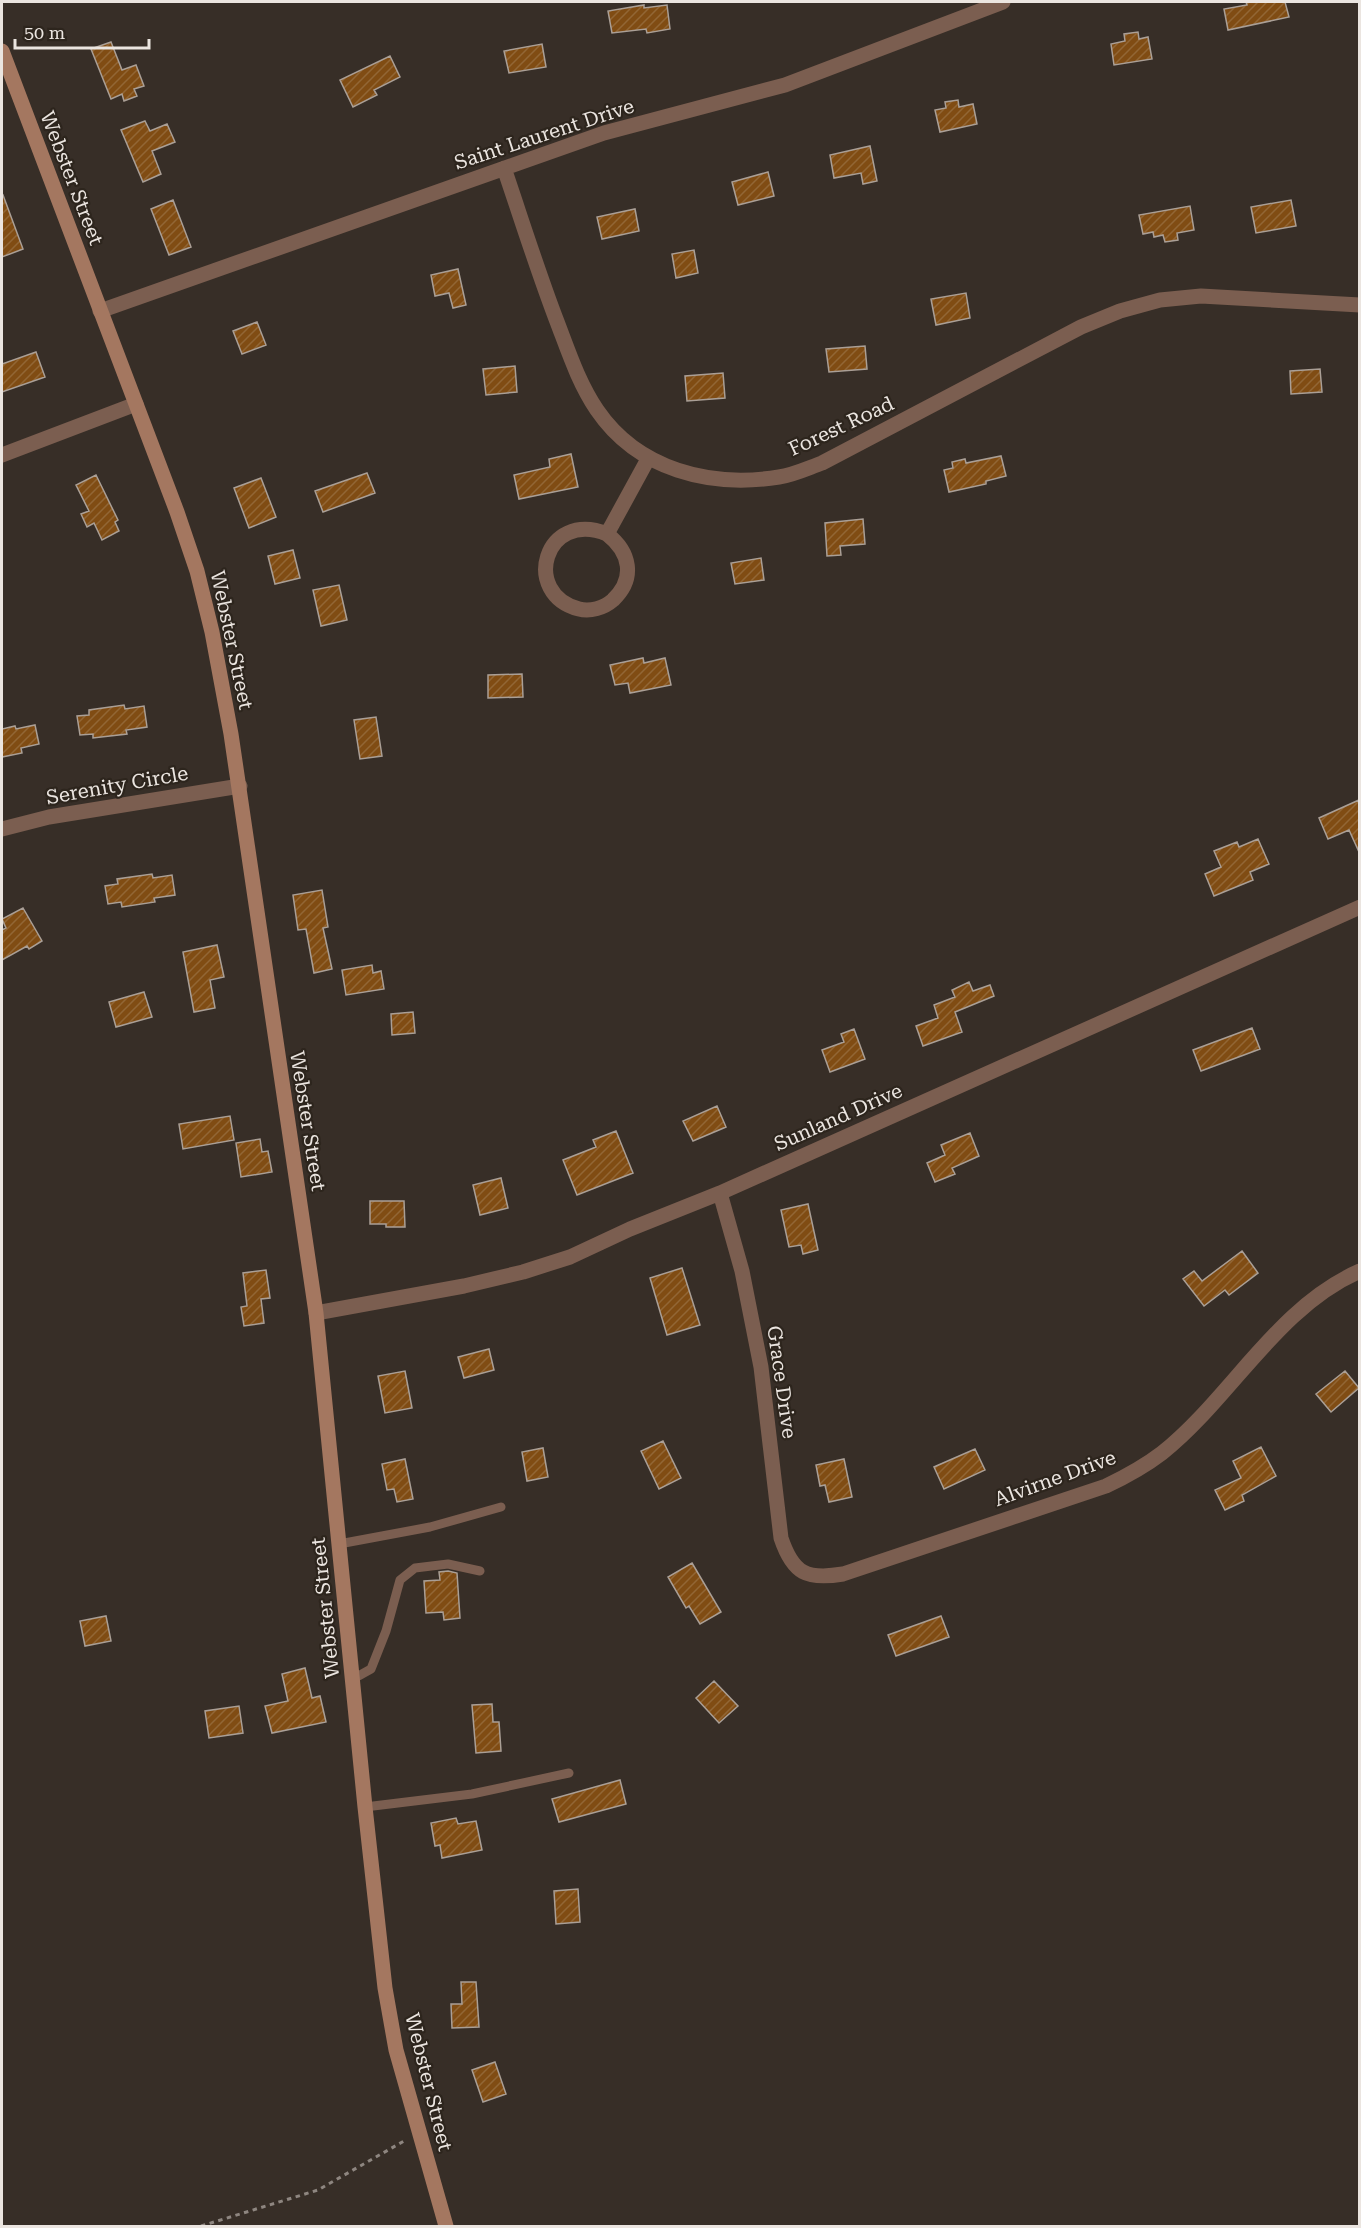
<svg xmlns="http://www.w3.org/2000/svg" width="1361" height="2228" font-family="'Roboto Serif',serif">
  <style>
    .building { fill: url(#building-hatch); stroke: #aa9f96; stroke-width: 1.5 }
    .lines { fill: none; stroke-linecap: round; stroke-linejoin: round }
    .path { stroke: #8e8680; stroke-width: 3; stroke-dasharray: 4.5 4.5; stroke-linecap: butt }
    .lane { stroke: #7b5e50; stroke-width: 9 }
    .street { stroke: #7b5e50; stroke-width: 15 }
    .secondary { stroke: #a47760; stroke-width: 15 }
    .labels { text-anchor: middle; stroke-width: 4.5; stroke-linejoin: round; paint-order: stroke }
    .street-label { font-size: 20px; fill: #ebe5e0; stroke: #2d251d }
  </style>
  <defs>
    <pattern id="building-hatch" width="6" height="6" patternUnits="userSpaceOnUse" patternTransform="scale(1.5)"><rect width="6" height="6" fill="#804c13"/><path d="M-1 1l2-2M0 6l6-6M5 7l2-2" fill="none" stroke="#926635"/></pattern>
  </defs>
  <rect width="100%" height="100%" fill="#372e27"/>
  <path class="building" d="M1246 2H1285L1289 17 1228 30 1224 9 1247 5Z
    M644 5V8L667 5 670 29 647 33 646 29 612 33 608 11Z
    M1138 32 1139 39 1148 37 1152 59 1114 65 1111 44 1125 41 1124 34Z
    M111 42 122 70 136 65 144 86 134 89 137 96 124 101 122 94 111 99 91 49Z
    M542 44 546 67 509 73 504 51Z
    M390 56 400 77 374 90 377 95 353 107 340 80Z
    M958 100 959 107 973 104 977 124 940 132 935 110 946 108 945 102Z
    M145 121 150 131 167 124 175 142 152 151 161 174 143 182 121 130Z
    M870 146 877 181 863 184 861 173 834 178 830 155Z
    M768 172 774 196 738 205 732 182Z
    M3 195 23 249 2 257V196Z
    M173 200 191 247 169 255 151 209Z
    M1291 200 1296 226 1256 233 1251 207Z
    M1190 206 1194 230 1177 233 1178 240 1165 242 1163 235 1154 237 1153 232 1143 234 1139 215Z
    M635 209 639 231 602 239 597 217Z
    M694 250 698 273 676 278 672 254Z
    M458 269 466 305 453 308 449 293 435 296 431 275Z
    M966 293 970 318 936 325 931 299Z
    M257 322 266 345 242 354 233 331Z
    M865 346 867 369 829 372 826 349Z
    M36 352 45 377 2 392V364Z
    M515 366 517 392 486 395 483 369Z
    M1320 369 1322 392 1291 394 1290 371Z
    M723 373 725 398 687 401 685 376Z
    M571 454 578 487 519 499 514 475 550 467 549 459Z
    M1001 456 1006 476 986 481V484L949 492 944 470 953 468 952 462 965 459 966 463Z
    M367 473 375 493 323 512 315 491Z
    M96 475 118 520 115 522 119 531 102 540 94 523 87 527 81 514 89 511 76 485Z
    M261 478 276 517 249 528 234 488Z
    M863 519 865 544 840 546 841 555 827 556 825 523Z
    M293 550 300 578 275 584 268 556Z
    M761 558 764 580 735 584 731 563Z
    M339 585 347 620 321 626 313 590Z
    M643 658 644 663 665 658 671 685 630 693 628 683 615 685 610 665Z
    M522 674 523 697 488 698V675Z
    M124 705 125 709 144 706 147 727 126 730 127 734 93 738V734L80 735 77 716 89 715V710Z
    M376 717 382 756 360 759 354 720Z
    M35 725 39 744 21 748 22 753 2 757V729L15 726 16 729Z
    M1359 800V852L1349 830 1328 839 1319 818Z
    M1258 839 1269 864 1250 872 1253 880 1214 896 1205 874 1221 867 1214 851 1237 842 1239 847Z
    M152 874 153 878 172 875 175 895 154 898 155 902 122 907 121 902 108 904 105 886 118 884 117 879Z
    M322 890 328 927 323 928 332 969 314 973 306 929 298 930 293 895Z
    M23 908 42 941 29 949 27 946 2 960V930L6 928 2 919Z
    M217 945 224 977 210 980 215 1008 194 1012 183 952Z
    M372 965 373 973 381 971 384 989 346 995 342 970Z
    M969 982 973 991 990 985 994 996 955 1012 962 1032 923 1046 916 1026 938 1018 934 1005 955 997 952 990Z
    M144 992 152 1017 116 1027 109 1002Z
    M413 1012 415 1033 392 1035 391 1014Z
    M1252 1028 1260 1049 1201 1071 1193 1050Z
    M854 1029 865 1059 830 1072 822 1050 844 1042 841 1034Z
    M717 1106 726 1127 693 1141 683 1121Z
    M230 1116 234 1140 183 1149 179 1124Z
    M616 1131 633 1173 577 1195 563 1160 596 1147 593 1140Z
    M970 1133 979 1156 952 1168 955 1174 935 1182 927 1163 945 1155 941 1145Z
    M260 1139 262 1152 268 1151 272 1172 241 1177 236 1143Z
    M501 1178 508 1208 480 1215 473 1185Z
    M370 1201H404L405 1227H386V1224H370Z
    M808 1204 818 1250 803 1254 801 1245 789 1247 781 1210Z
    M1242 1251 1258 1273 1229 1295 1225 1290 1204 1306 1183 1279 1194 1271 1202 1281Z
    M682 1268 700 1325 667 1335 650 1278Z
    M266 1270 270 1298 261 1299 264 1323 244 1326 241 1307 247 1306 243 1273Z
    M489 1349 494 1370 464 1378 458 1357Z
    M405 1371 412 1408 385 1413 378 1376Z
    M1345 1371 1359 1388 1331 1412 1316 1394Z
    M663 1441 681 1478 659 1489 641 1451Z
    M1261 1447 1276 1476 1242 1495 1244 1501 1225 1510 1215 1490 1241 1478 1233 1461Z
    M543 1448 548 1477 527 1481 522 1452Z
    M975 1449 985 1470 944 1489 934 1467Z
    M405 1459 413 1499 397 1502 394 1489 387 1490 382 1464Z
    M844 1459 852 1497 829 1502 825 1485 820 1486 816 1465Z
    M692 1563 721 1612 700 1624 689 1606 686 1608 668 1577Z
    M448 1571 457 1573 460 1618 444 1620 443 1612 426 1613 424 1581 440 1580 439 1572Z
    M106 1616 111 1641 85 1646 80 1621Z
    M941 1616 949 1637 896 1656 888 1635Z
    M305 1668 312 1698 320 1696 326 1722 272 1733 265 1706 288 1701 282 1674Z
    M714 1681 738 1706 719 1723 696 1698Z
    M492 1704 493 1722H499L501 1751 476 1753 472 1705Z
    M239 1706 243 1733 209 1738 205 1711Z
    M620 1780 626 1804 559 1822 552 1799Z
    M456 1818 458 1824 476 1821 482 1850 442 1858 440 1845 435 1846 431 1823Z
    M578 1889 580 1922 556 1924 554 1891Z
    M461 1982H476L479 2027 452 2028 451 2004H462Z
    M495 2062 506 2094 483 2102 472 2070Z"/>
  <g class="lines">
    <path class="path" d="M201 2226 318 2190 404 2141"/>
    <path class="lane" d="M339 1544 430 1527 501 1507
      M353 1679 371 1669 386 1631 400 1580 415 1568 448 1564 480 1571
      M365 1807 472 1794 569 1773"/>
    <path class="street" d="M504 168C521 218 537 269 556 319 568 350 578 382 597 410 638 470 710 488 779 477 793 475 808 468 822 463L1081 327 1120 311 1160 300 1201 296 1360 305
      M100 311 604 133 785 85 1003 2
      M2 455 136 404
      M607 534C630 552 636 578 613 600 604 608 590 612 579 609 521 594 544 509 607 534L648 459
      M2 829 49 817 240 786
      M720 1193 742 1271 761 1367 781 1538C793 1574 807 1580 843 1574L1106 1486C1125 1477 1145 1466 1162 1453 1231 1398 1277 1307 1360 1271
      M316 1313 464 1286 523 1272 570 1257 630 1229 720 1193 1360 907"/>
    <path class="secondary" d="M2 51 177 512 197 571 212 632 231 734 316 1313 365 1807 385 1988 396 2050 446 2226"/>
  </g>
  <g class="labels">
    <g class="street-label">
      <text transform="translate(544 134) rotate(-18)" y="7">Saint Laurent Drive</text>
      <text transform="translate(72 178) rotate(69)" y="7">Webster Street</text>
      <text transform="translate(841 426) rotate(-25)" y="7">Forest Road</text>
      <text transform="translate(232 640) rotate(78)" y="7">Webster Street</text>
      <text transform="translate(117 785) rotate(-10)" y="7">Serenity Circle</text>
      <text transform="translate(838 1117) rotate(-24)" y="7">Sunland Drive</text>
      <text transform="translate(308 1121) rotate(81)" y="7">Webster Street</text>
      <text transform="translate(782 1382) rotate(82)" y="7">Grace Drive</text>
      <text transform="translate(1055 1478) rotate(-20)" y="7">Alvirne Drive</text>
      <text transform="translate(325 1608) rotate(-96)" y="7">Webster Street</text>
      <text transform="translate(429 2082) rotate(76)" y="7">Webster Street</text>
    </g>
  </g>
  <rect width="1361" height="2228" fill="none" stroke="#ebe5e0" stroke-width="6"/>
  <path d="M15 39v9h134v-9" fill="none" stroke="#ebe5e0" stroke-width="3"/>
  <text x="24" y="39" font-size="18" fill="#ebe5e0" stroke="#2d251d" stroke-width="4.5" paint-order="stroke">50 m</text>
</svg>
